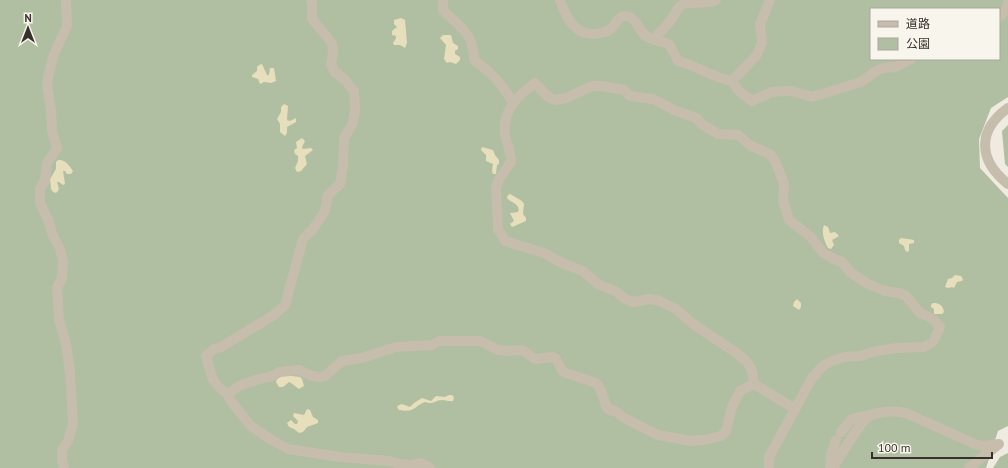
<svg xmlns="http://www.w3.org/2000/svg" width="1008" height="468" font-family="'PT Sans','Noto Sans JP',sans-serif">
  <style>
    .green { fill: #b0bea2; fill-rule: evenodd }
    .sand { fill: #e7dfbb }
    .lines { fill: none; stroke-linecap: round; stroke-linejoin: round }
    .minor { stroke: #c7bdad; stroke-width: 10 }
  </style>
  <rect width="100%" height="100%" fill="#f0ebe0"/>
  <path class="green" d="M0 0H1008V97L991 108 979 139 980 168 1008 198V426L998 431 986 468H0ZM871 9H999V59H871Z
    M1008 125V167L1005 164 1002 131Z
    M1008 453V468H993L1000 457Z"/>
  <path class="sand" d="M401 18 405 20 407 43 405 48 400 45H394L393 43 396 38V36L392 35V31L397 27 394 24V20Z
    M443 35H451L453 43 458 46V49L455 51V54L460 57V60L456 64 450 62 447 63 444 59 446 45 440 38Z
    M262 64 267 75H269L270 68H274L276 81 271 83 264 82 260 84 258 79 252 77V75L257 71V67L259 65Z
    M284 104 288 106 287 120 290 121 296 118V122L287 127V133L285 136 280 132V124L277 119 281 112V107Z
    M302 138 305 141 302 147 303 149 311 148 313 150 305 156 307 164 301 171 297 172 295 168 298 161V156L295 154 294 150 297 148 296 142Z
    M482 147 493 150 495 155 499 160V164L497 165 496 174H493L492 171 493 164 486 161V155L481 150Z
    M58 160C65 159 69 165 73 171L71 174H67L65 171H63L65 184 63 185 59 182H57C58 187 61 189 56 193L53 192 51 189 50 179 56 169V162Z
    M510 194 522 201 524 204 523 214 526 218V221L512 227 510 224 514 221 510 213 518 212C521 204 511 203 507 198L508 195Z
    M824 225 828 227 830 233 835 232 839 236 832 240 834 245 831 249 828 248C824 241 821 232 824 225Z
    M901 238 914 240V243L909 244V251L907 252 905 250 904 246 899 243V240Z
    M955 275 961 276 963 279 962 281 957 282 954 288 952 287 948 288 945 287 948 279 952 278Z
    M797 299 801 303V307L799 310 793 306 794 302Z
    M933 303C939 303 943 305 944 312L942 314H934V309L931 307V305Z
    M283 375 300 377 302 379 304 386 299 389 291 383 289 382 283 387H279L276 382 277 379Z
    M449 395H452L454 397 453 401C448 402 447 400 442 400 435 400 435 405 425 402 413 407 415 413 399 410L397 407 399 405 402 404 410 407 414 403 422 398 431 401 436 396 445 397Z
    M307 409 310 410 313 417 318 420V423L307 427 303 432 299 433 294 429 289 427 287 423 291 420 295 424H297L298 421 293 416 294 413 304 415Z"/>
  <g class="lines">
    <path class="minor" d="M311 0 312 3V19L332 43 333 53 331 65 335 72 345 80 354 91 355 109 353 123 344 138 343 165 340 184 328 195 325 211 313 229 303 239 285 305 274 315 221 347 214 349 206 356C211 373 211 385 228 394L230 400 251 426 270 439 288 449 340 457 390 461 399 464 412 465 421 463 430 468
      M443 0V10C461 29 473 31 474 60 492 73 502 84 513 103
      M560 0C566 17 574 35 594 34 599 33 605 33 609 30 615 26 619 14 627 16 638 19 638 31 646 36 652 40 662 42 669 44L678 61C698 66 713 78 732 81L739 91 752 101 772 92 784 91H792L812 97 861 82 876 71 883 68 895 67 904 63 911 59
      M999 17 1005 11 1008 3
      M653 39C661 32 669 24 674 15 677 11 678 7 682 5 692 0 706 5 716 0
      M732 81 756 56 762 43 760 24 770 0
      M1008 108C976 131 979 161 1008 184
      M228 394 239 386 259 379 270 377 280 372 299 370 312 376 320 377 325 376 342 361 362 358 396 347 432 345 439 341H480L498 350 507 351 522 350 535 359 553 357 556 359 563 372 596 383C603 390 603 401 608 409L617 412 624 418 658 435 691 441 704 440 721 436 726 431 732 407 740 391 754 384
      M841 432 852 419 870 415
      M64 468 62 461V450L68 441 73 423 70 373 66 344 59 320 57 288 62 278 63 261 60 249 53 236 48 220 40 203V189L45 180 47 163 57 148 52 131 51 110 47 85 49 72 54 54 67 26 66 0
      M769 468V457L812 378 823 366 832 361 844 357 860 356 876 351 898 348 924 347 933 342 940 327 933 319 920 313 906 296 898 293 885 291 868 284 851 273 842 262 832 258 823 253 811 237 789 220 783 200 784 184 776 163 770 154 751 146 738 135 718 134 703 125 696 118 674 110 653 99 630 96 624 90 601 86H592L566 98 556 100 552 99 546 95 535 83C517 96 502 111 505 135 507 144 511 152 511 162L499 179 496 187 498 229 505 241 544 253 564 264 583 271 598 284 617 292 625 299 633 302 650 299 657 300 676 309 693 324 738 354 747 362 752 371 754 384 795 409
      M830 468 831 455 836 440
      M833 468C841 456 860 419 872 415 883 411 896 411 906 413L975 444 983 446 999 444 969 468"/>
  </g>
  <rect x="870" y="8" width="130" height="52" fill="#f8f5ec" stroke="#aba69f"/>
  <rect x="878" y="21" width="20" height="6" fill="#c7bdad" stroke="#aba69f"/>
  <text x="906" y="28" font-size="12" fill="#37302b">道路</text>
  <rect x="878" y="38" width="20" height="12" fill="#b0bea2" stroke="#aba69f"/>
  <text x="906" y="48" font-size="12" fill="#37302b">公園</text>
  <g transform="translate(28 28)" stroke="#f8f5ec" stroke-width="3" paint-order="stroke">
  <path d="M0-3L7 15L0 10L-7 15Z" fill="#37302b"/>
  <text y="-6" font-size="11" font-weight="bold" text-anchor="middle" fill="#37302b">N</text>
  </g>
  <path d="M872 452v6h120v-6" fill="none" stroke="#37302b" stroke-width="2"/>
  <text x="878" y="452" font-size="12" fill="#37302b" stroke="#f8f5ec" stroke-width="3" paint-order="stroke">100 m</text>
</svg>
